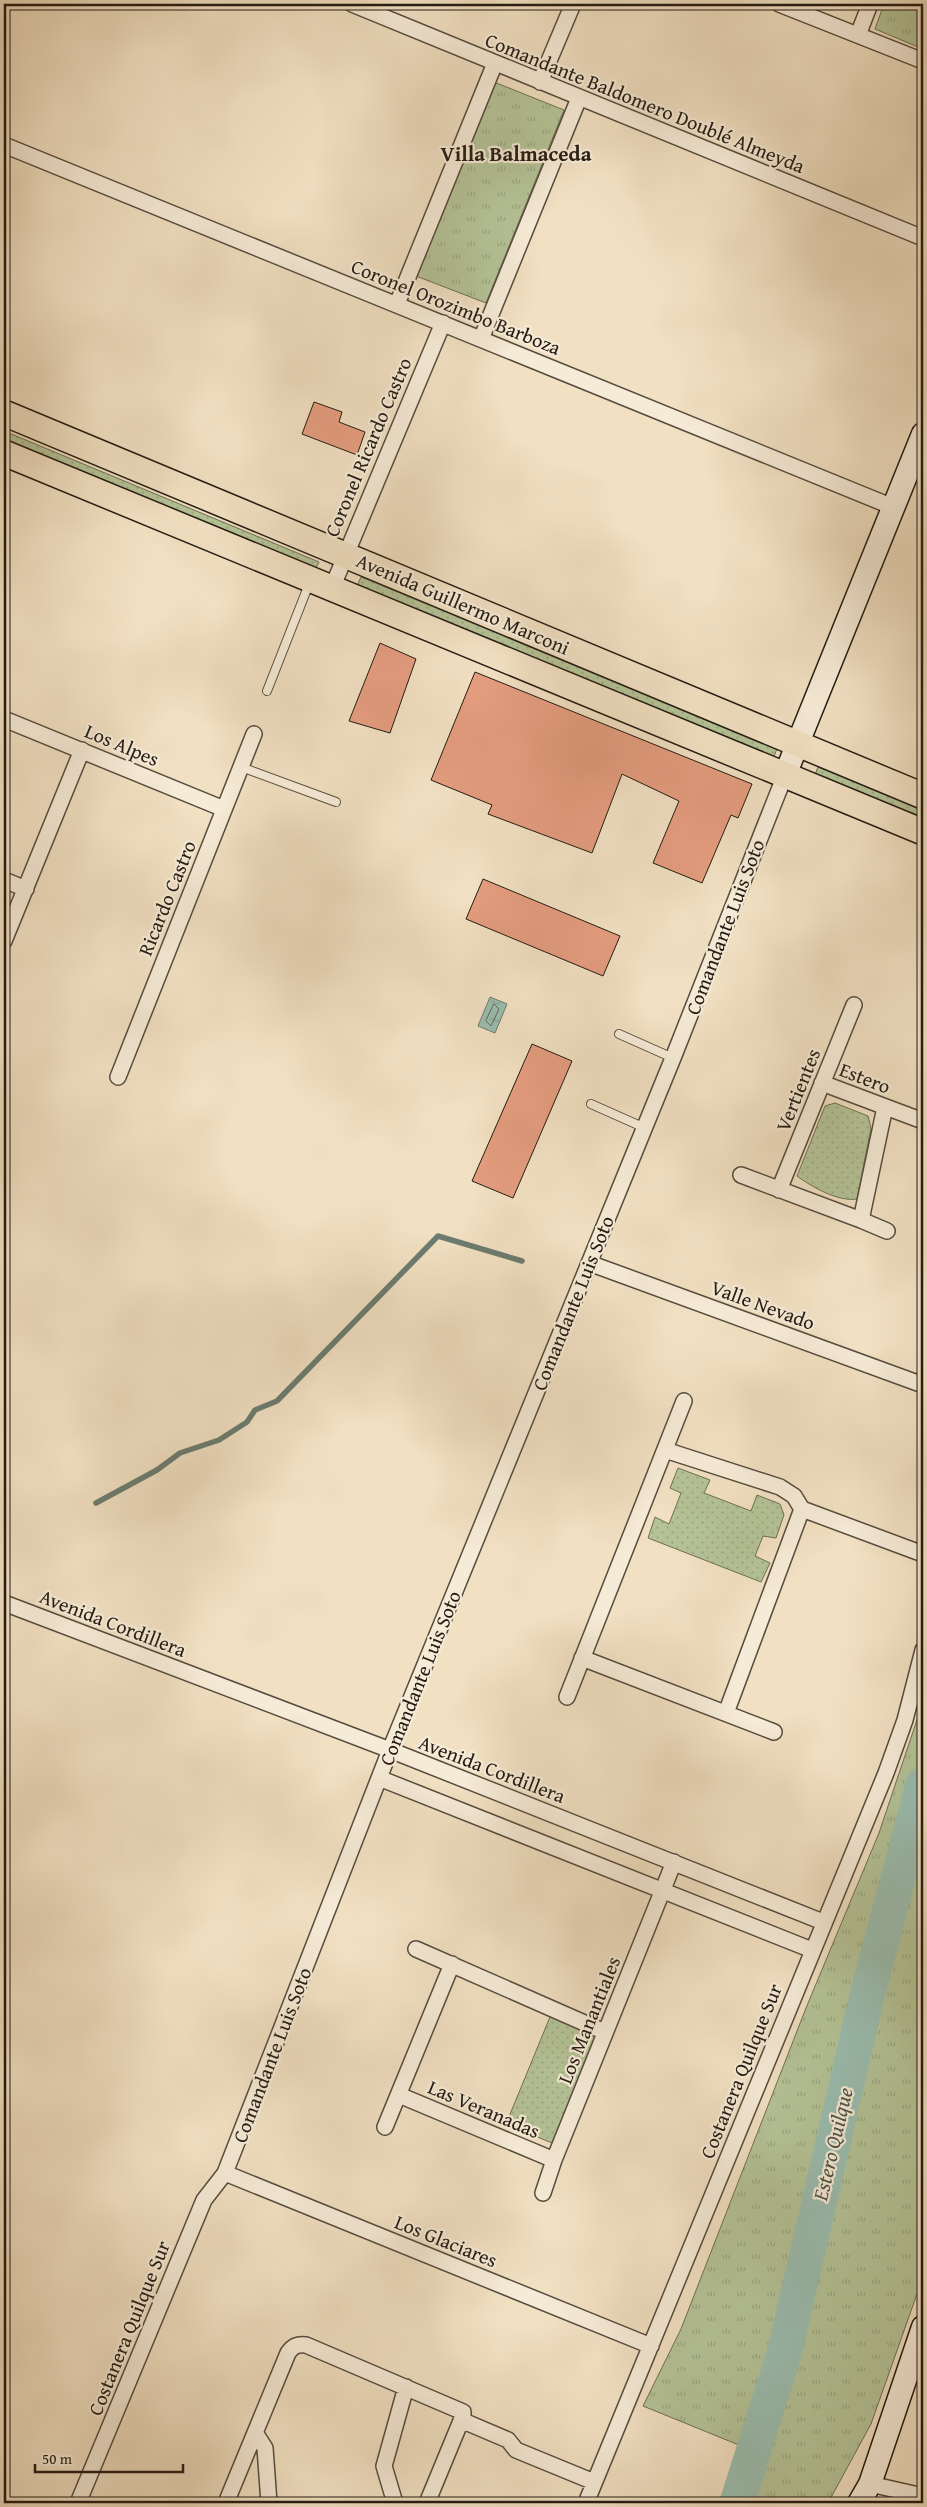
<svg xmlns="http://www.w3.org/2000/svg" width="927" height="2507" font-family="'Gentium Book Plus',serif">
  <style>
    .grass { fill: url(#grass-dots); stroke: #6c6f54 }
    .park { fill: url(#park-tufts); stroke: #6c6f54 }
    .water { fill: url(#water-ripples); stroke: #6b7c70 }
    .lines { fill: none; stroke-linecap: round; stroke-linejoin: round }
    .shore { stroke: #5f6c60; stroke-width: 1 }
    .stream { stroke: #6b7c70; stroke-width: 5.5 }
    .river { stroke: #9bbdaf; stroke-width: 35 }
    .building { fill: #e49d7f; stroke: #231b12 }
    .lane-casing { stroke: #564c3e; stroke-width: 10 }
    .street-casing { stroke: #564c3e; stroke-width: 18 }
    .secondary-casing { stroke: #231b12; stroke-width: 25 }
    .primary-casing { stroke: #231b12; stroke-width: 28 }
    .lane { stroke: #f6ebd7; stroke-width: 8 }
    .street { stroke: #f6ebd7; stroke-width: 15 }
    .secondary { stroke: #f6ebd7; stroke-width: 22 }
    .primary { stroke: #f1e0c2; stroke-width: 25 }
    .labels { text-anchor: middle; stroke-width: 4.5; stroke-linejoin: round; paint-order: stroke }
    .street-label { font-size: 20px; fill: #231b12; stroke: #f6ebd7 }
    .neighbourhood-label { font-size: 21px; font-weight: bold; fill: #231b12; stroke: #f6ebd7 }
    .water-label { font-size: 21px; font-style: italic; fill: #4d5449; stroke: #f6ebd7 }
  </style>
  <defs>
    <pattern id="grass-dots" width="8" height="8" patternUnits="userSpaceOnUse" patternTransform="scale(1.25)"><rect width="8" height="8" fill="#b4c397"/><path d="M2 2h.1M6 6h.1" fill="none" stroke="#9aa781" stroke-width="1.8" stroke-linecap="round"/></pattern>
    <pattern id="park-tufts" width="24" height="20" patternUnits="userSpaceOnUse" patternTransform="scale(1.25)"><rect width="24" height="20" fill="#b4c397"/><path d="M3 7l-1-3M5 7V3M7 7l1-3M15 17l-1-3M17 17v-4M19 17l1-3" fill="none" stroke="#9aa781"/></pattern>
    <pattern id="water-ripples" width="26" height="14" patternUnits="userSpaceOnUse" patternTransform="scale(1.25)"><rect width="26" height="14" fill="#9bbdaf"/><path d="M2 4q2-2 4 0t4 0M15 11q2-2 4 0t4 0" fill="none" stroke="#85a296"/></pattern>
  </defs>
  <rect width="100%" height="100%" fill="#f1e0c2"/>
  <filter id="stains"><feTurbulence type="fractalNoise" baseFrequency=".004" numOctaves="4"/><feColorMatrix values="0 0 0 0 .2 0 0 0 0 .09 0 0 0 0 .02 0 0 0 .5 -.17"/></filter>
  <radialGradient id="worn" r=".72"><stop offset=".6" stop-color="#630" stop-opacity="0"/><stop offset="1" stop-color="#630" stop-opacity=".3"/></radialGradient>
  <path class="grass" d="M4 431 319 562 314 572 4 444Z
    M361 577 777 749 772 761 356 588Z
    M818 767 923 810V821L814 777Z
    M835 1103 868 1116 871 1128 857 1199C838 1202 812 1187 797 1176L825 1106Z
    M678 1468 710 1480 704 1493 751 1511 757 1495 780 1504 784 1515 776 1538 763 1536 755 1556 770 1563 761 1582 648 1538 655 1517 669 1524 681 1493 670 1488Z
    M550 2017 597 2036 552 2143 506 2124Z"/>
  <path class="park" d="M884 4H923V49L875 29Z
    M494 82 564 110 486 303 416 276Z
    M923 1702V2277L871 2424 828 2503H741L761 2454 643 2406 681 2329 806 2008 879 1833Z"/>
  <path class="water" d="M490 997 507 1004 495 1033 478 1026Z"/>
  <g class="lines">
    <path class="shore" d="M494 1004 499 1009 491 1026 486 1021Z"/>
    <path class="stream" d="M96 1503 157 1470 180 1453 219 1440 247 1422 255 1410 277 1401 438 1236 522 1261"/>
    <path class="river" d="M737 2503 784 2354 867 1996 923 1784"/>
  </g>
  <path class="building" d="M314 402 342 412 339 422 365 432 357 455 302 434Z
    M380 643 416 659 390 733 349 721Z
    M475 672 752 784 738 818 731 815 702 883 653 863 679 801 622 774 592 853 488 814 492 805 431 780Z
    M483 879 620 936 603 976 466 919Z
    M532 1044 572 1061 513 1198 472 1181Z"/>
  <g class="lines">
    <g class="lane-casing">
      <path id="lane" d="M267 691 309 584
        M241 767 336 802
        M619 1034 673 1058
        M591 1104 645 1128"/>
    </g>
    <g class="street-casing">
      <path id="street" d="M352 4 923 238
        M779 4 923 61
        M858 35 870 4
        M540 82 573 4
        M4 145 893 507
        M397 304 495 63
        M481 339 579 98
        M332 588 443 323
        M4 719 224 809
        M4 880 26 889
        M4 941 82 750
        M118 1077 254 734
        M822 1083 923 1121
        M741 1175 861 1220 885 1107
        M779 1190 854 1005
        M861 1220 887 1231
        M589 1263 923 1385
        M665 1450 780 1487 794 1496 802 1509
        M4 1603 390 1750 823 1922
        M582 1658 774 1732
        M567 1697 684 1401
        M726 1713 802 1509 923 1554
        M379 1778 812 1950
        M416 1949 605 2032
        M399 2095 554 2160
        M385 2127 452 1964
        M225 2173 651 2346
        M543 2193 554 2160 674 1862
        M461 2420 508 2440 516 2450 594 2482
        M256 2434 265 2448 269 2503
        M870 2484 923 2496
        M78 2503 204 2200 225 2173 390 1750 673 1058 785 775
        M226 2503 288 2353C293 2346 297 2344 306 2345L463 2412V2416L427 2503
        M395 2503 384 2466 406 2387
        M586 2503 886 1773 905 1720 923 1650"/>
    </g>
    <g class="secondary-casing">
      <path id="secondary" d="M785 775 923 434
        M859 2503 870 2484 923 2327"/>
    </g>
    <g class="primary-casing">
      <path id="primary" d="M4 413 923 796
        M4 453 923 832"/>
    </g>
    <use href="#lane" class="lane"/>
    <use href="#street" class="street"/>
    <use href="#secondary" class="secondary"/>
    <use href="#primary" class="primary"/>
  </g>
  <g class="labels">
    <g class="street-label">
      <text transform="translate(645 103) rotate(22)" y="7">Comandante Baldomero Doublé Almeyda</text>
      <text transform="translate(456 307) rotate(22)" y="7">Coronel Orozimbo Barboza</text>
      <text transform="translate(368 447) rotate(-67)" y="7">Coronel Ricardo Castro</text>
      <text transform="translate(463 604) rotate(23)" y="7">Avenida Guillermo Marconi</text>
      <text transform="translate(122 745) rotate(23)" y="7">Los Alpes</text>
      <text transform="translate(167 898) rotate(-68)" y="7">Ricardo Castro</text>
      <text transform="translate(725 927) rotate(-69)" y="7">Comandante Luis Soto</text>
      <text transform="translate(865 1078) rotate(21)" y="7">Estero</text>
      <text transform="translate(798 1090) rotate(-68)" y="7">Vertientes</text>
      <text transform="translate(573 1303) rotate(-68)" y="7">Comandante Luis Soto</text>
      <text transform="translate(763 1305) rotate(20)" y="7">Valle Nevado</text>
      <text transform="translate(113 1623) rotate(21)" y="7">Avenida Cordillera</text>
      <text transform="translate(420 1678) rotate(-68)" y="7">Comandante Luis Soto</text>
      <text transform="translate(492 1769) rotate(21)" y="7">Avenida Cordillera</text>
      <text transform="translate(589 2020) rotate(-68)" y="7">Los Manantiales</text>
      <text transform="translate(272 2055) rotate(-69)" y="7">Comandante Luis Soto</text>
      <text transform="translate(741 2071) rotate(-68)" y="7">Costanera Quilque Sur</text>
      <text transform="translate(484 2109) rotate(23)" y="7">Las Veranadas</text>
      <text transform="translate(446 2241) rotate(22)" y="7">Los Glaciares</text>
      <text transform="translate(129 2328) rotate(-68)" y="7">Costanera Quilque Sur</text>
    </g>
    <g class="neighbourhood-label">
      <text x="516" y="161">Villa Balmaceda</text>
    </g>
    <g class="water-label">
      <text transform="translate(833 2144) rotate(-77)" y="7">Estero Quilque</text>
    </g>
  </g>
  <rect width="927" height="2507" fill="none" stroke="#f1e0c2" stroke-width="20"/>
  <rect x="5" y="5" width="917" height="2497" fill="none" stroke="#231b12" stroke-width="2.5"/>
  <rect x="10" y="10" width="907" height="2487" fill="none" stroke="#231b12"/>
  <path d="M35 2464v8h148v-8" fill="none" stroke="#231b12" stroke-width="2.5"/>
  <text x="42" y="2464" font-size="15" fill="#231b12" stroke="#f6ebd7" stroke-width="4" paint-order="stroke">50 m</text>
  <rect width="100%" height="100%" filter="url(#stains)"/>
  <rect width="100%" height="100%" fill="url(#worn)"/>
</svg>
